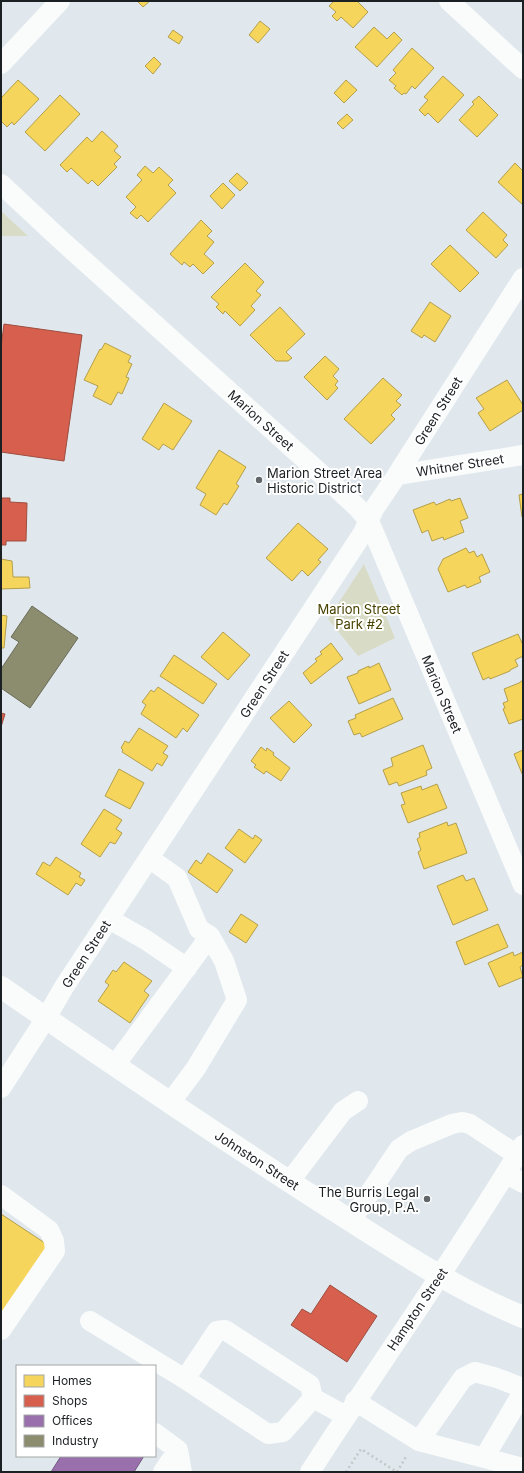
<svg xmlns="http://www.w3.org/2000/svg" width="524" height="1473" font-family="Inter,sans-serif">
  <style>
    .green { fill: #d8dbc5 }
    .homes { fill: #f6d55c; stroke: #b49f4b }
    .shops { fill: #d6604d; stroke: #9e4d40 }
    .offices { fill: #9970ab; stroke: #735882 }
    .industry { fill: #8c8c6e; stroke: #6a6c58 }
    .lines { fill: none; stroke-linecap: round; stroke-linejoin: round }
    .path { stroke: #c4c7c8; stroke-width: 2.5; stroke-dasharray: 2 3; stroke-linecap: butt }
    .minor { stroke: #fafcfc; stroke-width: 20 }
    .major { stroke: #fafcfc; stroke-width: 22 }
    .poi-dot { fill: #60666a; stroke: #fff; stroke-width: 1.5 }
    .labels { text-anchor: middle; stroke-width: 4; stroke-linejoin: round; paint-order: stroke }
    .street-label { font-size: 13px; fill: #1b2023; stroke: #fff }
    .poi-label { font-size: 13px; fill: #1b2023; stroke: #fff; text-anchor: start }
    .park-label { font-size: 13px; fill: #474200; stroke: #fff }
  </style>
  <rect width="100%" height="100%" fill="#e0e8ed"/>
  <path class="green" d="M1 211 28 236H1Z
    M364 564 395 638 358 656 328 619Z"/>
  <path class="homes" d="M137 1H150L143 7Z
    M334 1H357L368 12 353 28 341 17 337 21 332 16 336 12 329 6Z
    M260 21 270 29 258 43 249 35Z
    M374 27 387 39 394 32 402 40 377 67 355 47Z
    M173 30 183 37 179 44 168 37Z
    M412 48 434 68 415 89 412 86 406 94 404 93 402 95 394 88 396 86 389 80 396 73 393 70Z
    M154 57 161 64 153 74 145 66Z
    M443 76 464 95 438 123 428 113 425 116 419 110 428 100 424 97Z
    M18 80 39 99 14 125 12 122 7 127 1 121V98Z
    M346 80 357 90 344 103 334 93Z
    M60 95 80 114 45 151 25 132Z
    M479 96 498 115 477 137 459 120 474 104 472 102Z
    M347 114 353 120 343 129 337 123Z
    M102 131 118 146 114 151 121 157 114 164 117 167 98 186 92 180 88 184 71 168 67 172 60 165 87 137 92 142Z
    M515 163 523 171V205L498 182Z
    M145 166 153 173 159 167 173 180 168 185 176 193 148 222 141 215 137 219 130 213 136 207 126 197 142 180 137 175Z
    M237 173 248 183 240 191 229 181Z
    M223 183 235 195 222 209 210 196Z
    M483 212 507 235 503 240 508 245 496 258 466 230Z
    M201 220 212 231 207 236 214 242 204 254 214 263 203 274 193 264 190 267 184 262 182 265 170 254Z
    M450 245 479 273 460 292 431 264Z
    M245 263 264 282 256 291 261 295 251 306 255 310 240 326 225 311 223 314 216 307 219 304 211 297Z
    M430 302 451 316 435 342 424 335 422 338 411 331Z
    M280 307 305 334 286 352 292 358 288 361H276L250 335Z
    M105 343 131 356 128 362 132 364 126 377 129 378 122 394 118 392 111 405 93 396 98 386 84 380 100 349 101 350Z
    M325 356 339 369 333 376 338 381 335 385 338 388 327 400 304 377Z
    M383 378 402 395 396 401 401 405 391 415 395 419 371 444 344 419Z
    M507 380 523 405V410L490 431 478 413 484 409 476 398Z
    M164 403 192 421 173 450 163 444 159 450 142 439Z
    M219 450 246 467 236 484 239 486 227 505 224 503 216 515 200 505 206 494 196 488Z
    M523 494V517H522L519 495Z
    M460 498 468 518 460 521 464 532 444 540 443 537 432 541 428 530 422 533 413 510 434 502 436 505 450 499 451 501Z
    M298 523 328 549 318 560 321 562 308 576 302 570 292 581 266 558Z
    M466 548 469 553 474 551 477 557 482 554 490 572 479 577 481 582 467 588 465 585 448 592 438 569 443 559Z
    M1 559 12 561 13 577H29L30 588 1 589Z
    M1 615 7 616 4 648H1Z
    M223 632 250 655 228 680 201 657Z
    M518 634 523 645V656L515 660 518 666 510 670V671L490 679 489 677 483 680 472 653Z
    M331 643 343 659 311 684 303 673 317 661 315 659 322 654 320 652Z
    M174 655 217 684 203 704 160 676Z
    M379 663 391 690 359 704 347 677 358 673V671L369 666V668Z
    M523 680V719L509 724 503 709 505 708 503 703 508 701 504 689 519 683Z
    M158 687 199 715 187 732 183 728 176 738 141 714 146 705 142 702 151 690 154 692Z
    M393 698 403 719 362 737 360 733 354 735 348 721 356 718 355 715Z
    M289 701 312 725 294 743 270 718Z
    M139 728 168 746 163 753 168 756 162 766 157 763 152 771 122 752 123 750 121 748 125 741 129 743Z
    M423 745 432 768 426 771 427 775 399 786 397 782 389 785 383 770 393 766 391 758Z
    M261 747 266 751 267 748 274 753 273 755 290 768 281 781 266 771 264 774 254 767 256 765 251 761Z
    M523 750V776L514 754Z
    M119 769 144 783 130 809 105 796Z
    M437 784 447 808 408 823 401 805 405 804 401 793 421 786 422 790Z
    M104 809 122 820 116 829 122 833 115 844 110 842 100 857 81 844Z
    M447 822 448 826 456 823 467 853 424 869 418 852 421 850 417 839 420 837 419 833Z
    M239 829 253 839 255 835 262 840 245 863 225 848Z
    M208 853 233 870 217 893 188 872 196 860 201 864Z
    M56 857 81 873 79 877 85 880 81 886 76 883 68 895 36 874 43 862 50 866Z
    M463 875 466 881 474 878 488 910 453 925 437 886Z
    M241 914 258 925 246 943 229 932Z
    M498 924 508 947 465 965 456 942Z
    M513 952 514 956 523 952V965L520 967 523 977 499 987 488 963Z
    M124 962 152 981 144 991 149 995 130 1023 98 1001 109 985 105 982 113 970 116 972Z
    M1 1214 48 1245 1 1315Z"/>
  <path class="shops" d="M4 324 82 335 64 461 1 452V347Z
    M1 498H10V502L27 503 26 541H6V545H1Z
    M1 713 5 714 1 727Z
    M330 1285 377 1316 347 1362 291 1325 302 1309 311 1314Z"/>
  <path class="offices" d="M61 1456H144L134 1472H51Z"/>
  <path class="industry" d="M32 606 78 638 30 708 1 688V669L19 642 11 637Z"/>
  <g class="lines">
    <path class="path" d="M346 1472 361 1449 397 1472
      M397 1472 407 1455"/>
    <path class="minor" d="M449 1 523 69
      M1 64 60 1
      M1 184 61 240 330 482 358 508 369 521 523 885
      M397 475 523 455
      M149 858 177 878 199 929 210 936 224 961 237 1000 196 1068 170 1103
      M109 919 146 940 187 968
      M115 1065 210 936
      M1 1088 46 1018 64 987 363 533 374 509 397 475 523 278
      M506 1174 523 1183
      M289 1182 343 1111 358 1101
      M1 1195 49 1230 54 1241 55 1251 1 1330
      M351 1221 399 1149 411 1141 452 1124 462 1122 470 1124 517 1155
      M90 1321 185 1379 268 1434 283 1432 313 1398
      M185 1379 217 1331 225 1330 310 1385 313 1398 346 1416
      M355 1401 419 1441 523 1468
      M155 1433 178 1450 182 1472
      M419 1441 463 1378 475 1372 497 1378 523 1388
      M484 1458 523 1392
      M163 1472 178 1450
      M310 1472C380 1363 456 1257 523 1145"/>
    <path class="major" d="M1 987C109 1062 218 1136 329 1207 391 1246 454 1289 523 1317"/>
  </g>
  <g class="poi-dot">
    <circle cx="259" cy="480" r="4"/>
    <circle cx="427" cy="1199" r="4"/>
  </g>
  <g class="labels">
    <g class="street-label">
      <text transform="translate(438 411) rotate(-58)" y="5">Green Street</text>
      <text transform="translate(261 420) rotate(42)" y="5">Marion Street</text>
      <text transform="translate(460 465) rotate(-9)" y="5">Whitner Street</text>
      <text transform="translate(264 684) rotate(-57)" y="5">Green Street</text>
      <text transform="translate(442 694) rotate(67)" y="5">Marion Street</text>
      <text transform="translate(86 954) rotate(-57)" y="5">Green Street</text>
      <text transform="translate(257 1160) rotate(33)" y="5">Johnston Street</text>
      <text transform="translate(417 1309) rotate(-56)" y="5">Hampton Street</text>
    </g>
    <g class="poi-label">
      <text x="267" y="478">Marion Street Area<tspan x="267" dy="15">Historic District</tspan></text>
      <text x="419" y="1197" text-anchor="end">The Burris Legal<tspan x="419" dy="15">Group, P.A.</tspan></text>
    </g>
    <g class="park-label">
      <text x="359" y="614">Marion Street<tspan x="359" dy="15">Park #2</tspan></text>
    </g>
  </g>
  <rect width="524" height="1473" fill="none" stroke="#1b2023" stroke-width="4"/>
  <rect x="16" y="1365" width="140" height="92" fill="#ffffff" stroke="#a4a6a7"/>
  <rect x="24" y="1375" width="20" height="12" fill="#f6d55c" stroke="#a4a6a7"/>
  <text x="52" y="1385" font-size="12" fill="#1b2023">Homes</text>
  <rect x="24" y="1395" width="20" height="12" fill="#d6604d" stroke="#a4a6a7"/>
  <text x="52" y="1405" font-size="12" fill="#1b2023">Shops</text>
  <rect x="24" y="1415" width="20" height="12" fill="#9970ab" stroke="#a4a6a7"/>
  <text x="52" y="1425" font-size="12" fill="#1b2023">Offices</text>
  <rect x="24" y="1435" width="20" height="12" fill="#8c8c6e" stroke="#a4a6a7"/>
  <text x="52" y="1445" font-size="12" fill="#1b2023">Industry</text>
</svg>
